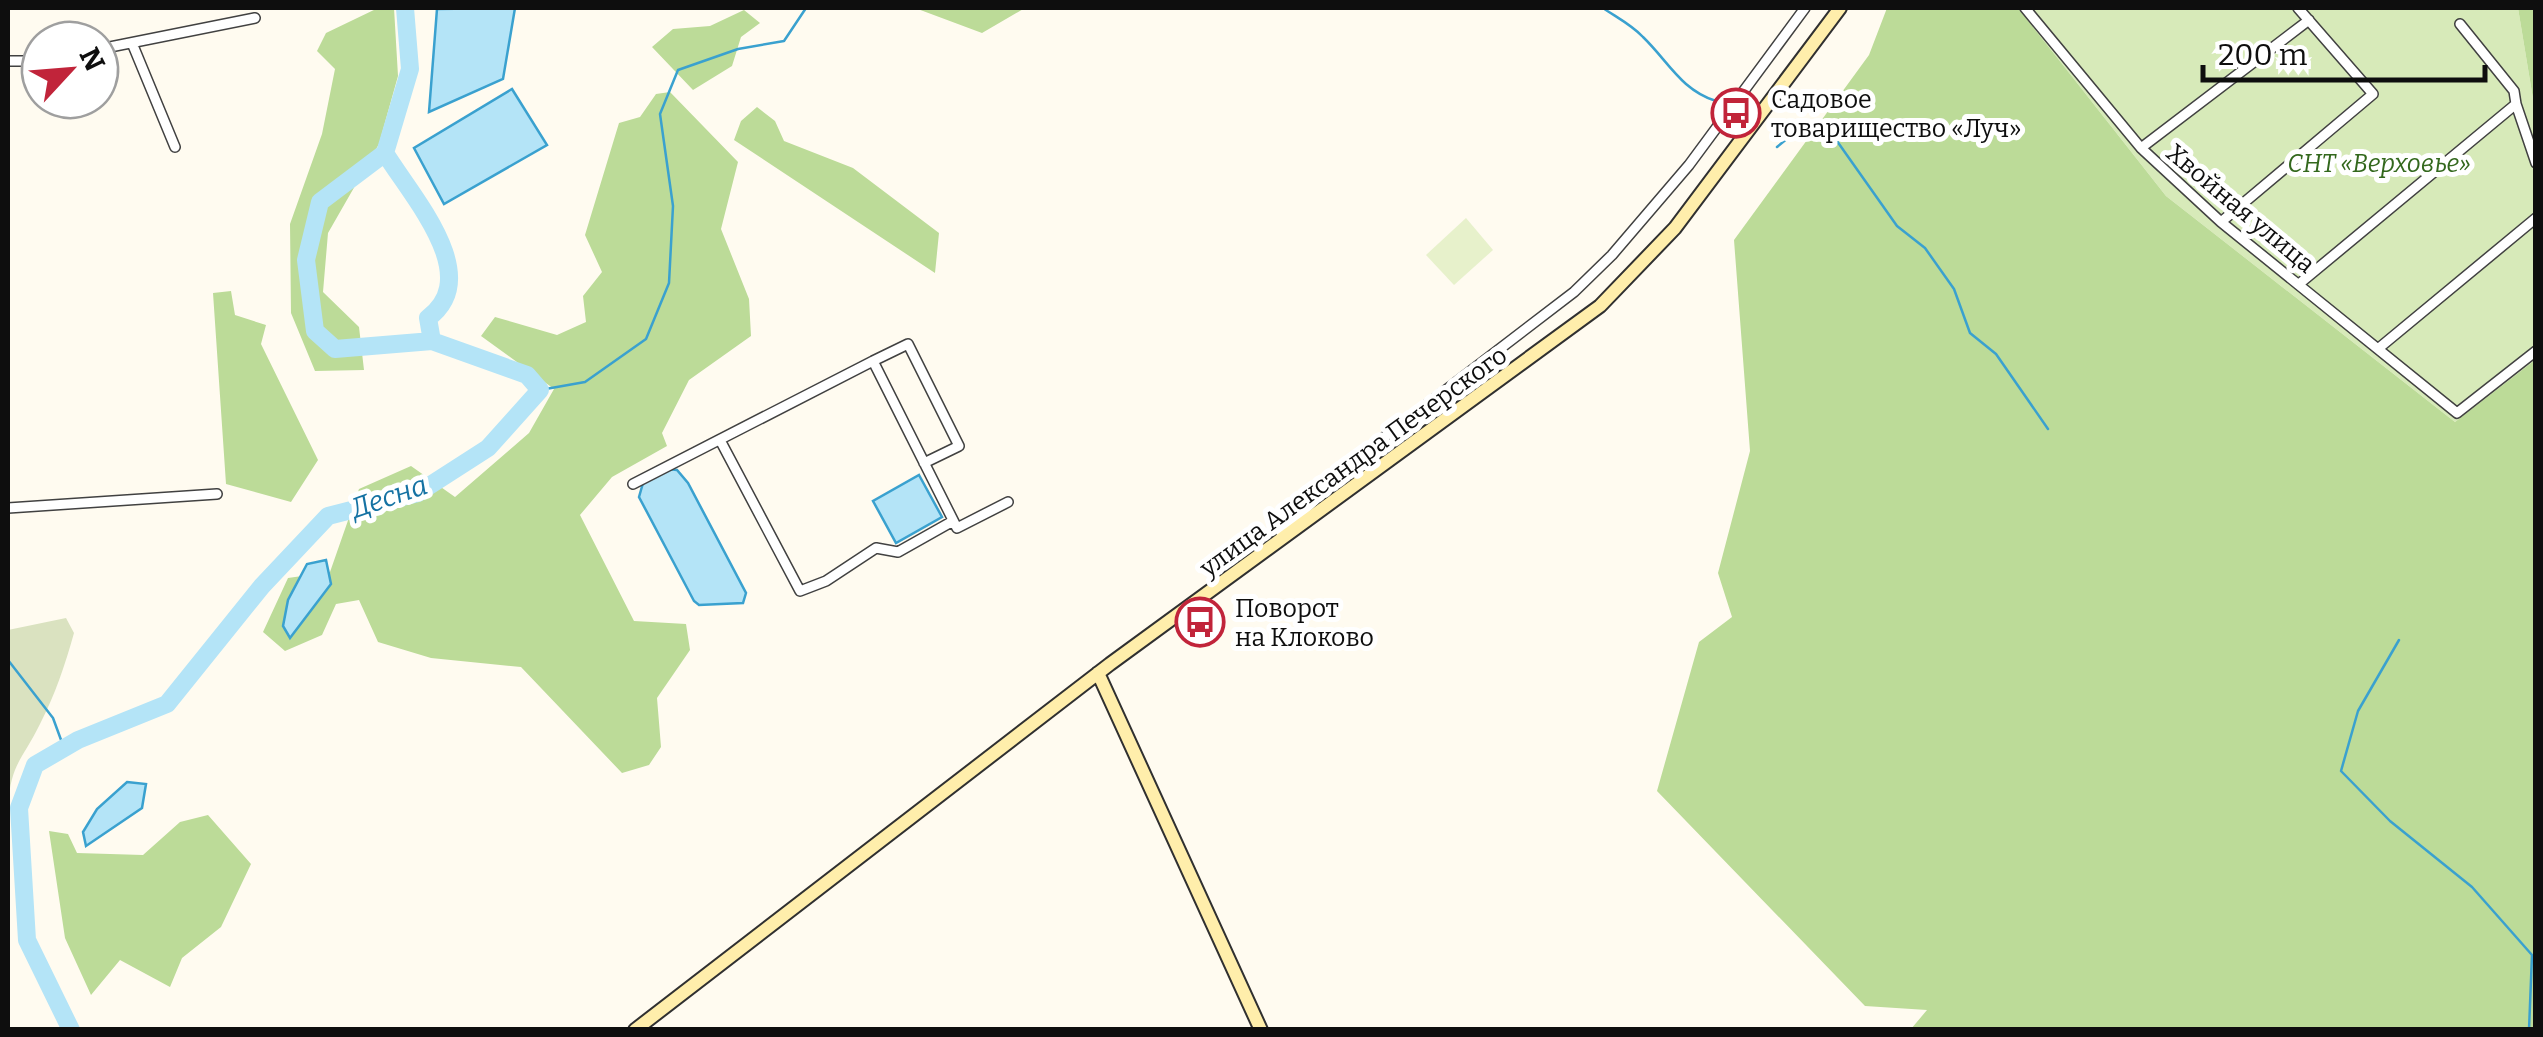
<svg xmlns="http://www.w3.org/2000/svg" width="2543" height="1037" font-family="Bitter,serif">
  <style>
    .green { fill: #d7eab9 }
    .forest { fill: #bcdb98 }
    .cemetery { fill: #dae2c0 }
    .pitch { fill: #e7f1cb }
    .water { fill: #b4e4f7; stroke: #3aa1cf; stroke-width: 2.5 }
    .lines { fill: none; stroke-linecap: round; stroke-linejoin: round }
    .stream { stroke: #3aa1cf; stroke-width: 2.5 }
    .river { stroke: #b4e4f7; stroke-width: 18 }
    .street-casing { stroke: #414141; stroke-width: 12 }
    .secondary-casing { stroke: #303030; stroke-width: 16 }
    .street { stroke: #fff; stroke-width: 9 }
    .secondary { stroke: #ffeeab; stroke-width: 12 }
    .labels { text-anchor: middle; stroke-width: 10; stroke-linejoin: round; paint-order: stroke }
    .poi-label { font-size: 25px; fill: #0e0e0e; stroke: #fff; text-anchor: start }
    .park-label { font-size: 25px; font-style: italic; fill: #33681d; stroke: #fff }
    .street-label { font-size: 25px; fill: #0e0e0e; stroke: #fff }
    .water-label { font-size: 28px; font-style: italic; fill: #1572a3; stroke: #fff }
  </style>
  <rect width="100%" height="100%" fill="#fffbf0"/>
  <path class="green" d="M2018 8H2518L2535 111V360L2455 422 2166 196Z"/>
  <path class="forest" d="M378 8H394L398 76 379 144 328 233 323 292 359 327 364 370 315 371 291 313 290 224 322 134 335 69 317 51 326 33Z
    M915 8H1025L982 33Z
    M1887 8H2018L2166 196 2455 422 2535 360V1029H1911L1927 1010 1865 1006 1657 791 1699 642 1732 617 1718 573 1750 451 1734 240 1869 55Z
    M2518 8H2535V111Z
    M744 10 760 23 741 37 732 66 693 90 652 47 673 29 710 26Z
    M670 92 738 162 721 229 749 299 751 336 689 380 662 433 667 446 612 477 580 515 634 621 686 624 690 650 657 698 661 747 649 765 622 773 521 667 431 658 378 642 359 600 336 604 322 635 285 651 263 632 288 578 330 572 359 489 411 466 455 497 529 433 554 389 481 336 495 317 557 335 586 322 583 296 602 272 585 235 619 123 640 117 656 94Z
    M757 107 775 121 784 141 853 168 939 233 935 273 734 140 741 121Z
    M231 291 235 315 266 325 261 344 318 460 291 502 226 484 213 293Z
    M208 815 251 864 221 927 182 958 170 987 120 960 91 995 65 938 49 831 68 834 77 853 143 855 180 822Z"/>
  <path class="cemetery" d="M66 618 74 633C65 665 55 695 40 724 23 759 11 763 8 805V630Z"/>
  <path class="pitch" d="M1466 218 1493 250 1454 285 1426 255Z"/>
  <path class="water" d="M515 8 503 79 429 112 437 9Z
    M512 89 547 145 444 204 414 148Z
    M668 469 677 470 688 483 746 593 743 603 699 605 694 601 639 497 643 483Z
    M919 475 942 517 896 543 873 501Z
    M326 560 331 584 290 638 283 626 288 600 307 564Z
    M127 782 146 784 142 808 86 846 83 832 97 809Z"/>
  <g class="lines">
    <path class="stream" d="M1603 8C1616 17 1632 25 1643 37 1668 61 1681 90 1716 101
      M1777 147 1805 124 1832 134 1897 226 1925 248 1954 289 1970 333 1996 354 2048 429
      M540 390 585 382 646 339 669 283 673 206 660 114 678 70 738 49 784 41 806 8
      M2399 640 2358 711 2341 771 2390 821 2472 887 2532 955 2529 1030
      M8 660 53 718 64 748"/>
    <path class="river" d="M385 153C411 196 485 276 428 318L432 341
      M71 1030 27 940 19 808 35 765 78 740 167 704 262 586 328 516 418 493 488 448 540 390 527 375 432 341 335 349 315 331 306 260 320 202 385 153 410 69 405 8"/>
    <g class="street-casing">
      <path id="street" d="M2025 8 2141 148 2221 222 2457 413 2536 351
        M132 43 175 147
        M100 49 255 18
        M8 61H40
        M2516 104 2536 163
        M2141 148 2309 20
        M2221 222 2373 94 2298 8
        M2299 284 2516 104 2514 91 2460 24
        M2379 348 2536 218
        M873 361 908 344 959 446 924 463
        M720 440 800 591 826 581 876 548 898 552 953 521
        M633 484 873 361 957 528 1008 502
        M8 508 217 494
        M1281 533 1365 452 1574 292 1612 255 1689 165 1805 8"/>
    </g>
    <g class="secondary-casing">
      <path id="secondary" d="M1098 673 1261 1030
        M635 1030 1110 664 1600 306 1675 228 1840 8"/>
    </g>
    <use href="#street" class="street"/>
    <use href="#secondary" class="secondary"/>
  </g>
  <defs>
    <g id="bus-ring" transform="scale(2.5)"><circle r="9.5" fill="#fff" stroke="#c1243a" stroke-width="1.5"/><path d="M-5-6H5V4H4V6H2V4H-2V6H-4V4H-5ZM-3.5-4V0h7V-4ZM-3.5 1.2v1.5H-2V1.2ZM2 1.2v1.5H3.5V1.2Z" fill="#c1243a"/></g>
  </defs>
  <g fill-rule="evenodd">
    <use href="#bus-ring" x="1736" y="113"/>
    <use href="#bus-ring" x="1200" y="622"/>
  </g>
  <g class="labels">
    <g class="poi-label">
      <text x="1771" y="108">Садовое<tspan x="1771" dy="29">товарищество «Луч»</tspan></text>
      <text x="1235" y="617">Поворот<tspan x="1235" dy="29">на Клоково</tspan></text>
    </g>
    <g class="park-label">
      <text x="2379" y="172">СНТ «Верховье»</text>
    </g>
    <g class="street-label">
      <text transform="translate(2241 208) rotate(40)" y="9">Хвойная улица</text>
      <text transform="translate(1353 461) rotate(-36)" y="9">улица Александра Печерского</text>
    </g>
    <g class="water-label">
      <text transform="translate(389 496) rotate(-19)" y="10">Десна</text>
    </g>
  </g>
  <rect width="2543" height="1037" fill="none" stroke="#0e0e0e" stroke-width="20"/>
  <g transform="translate(70 70) rotate(64)"><circle r="48" fill="#ffffff" stroke="#9f9f9f" stroke-width="2.5"/>
  <path d="M0-8L18 38L0 25L-18 38Z" fill="#c1243a"/>
  <text y="-15" font-size="28" font-weight="bold" text-anchor="middle" fill="#0e0e0e">N</text>
  </g>
  <path d="M2203 65v15h282v-15" fill="none" stroke="#0e0e0e" stroke-width="5"/>
  <text x="2218" y="65" font-size="30" fill="#0e0e0e" stroke="#ffffff" stroke-width="8" paint-order="stroke">200 m</text>
</svg>
